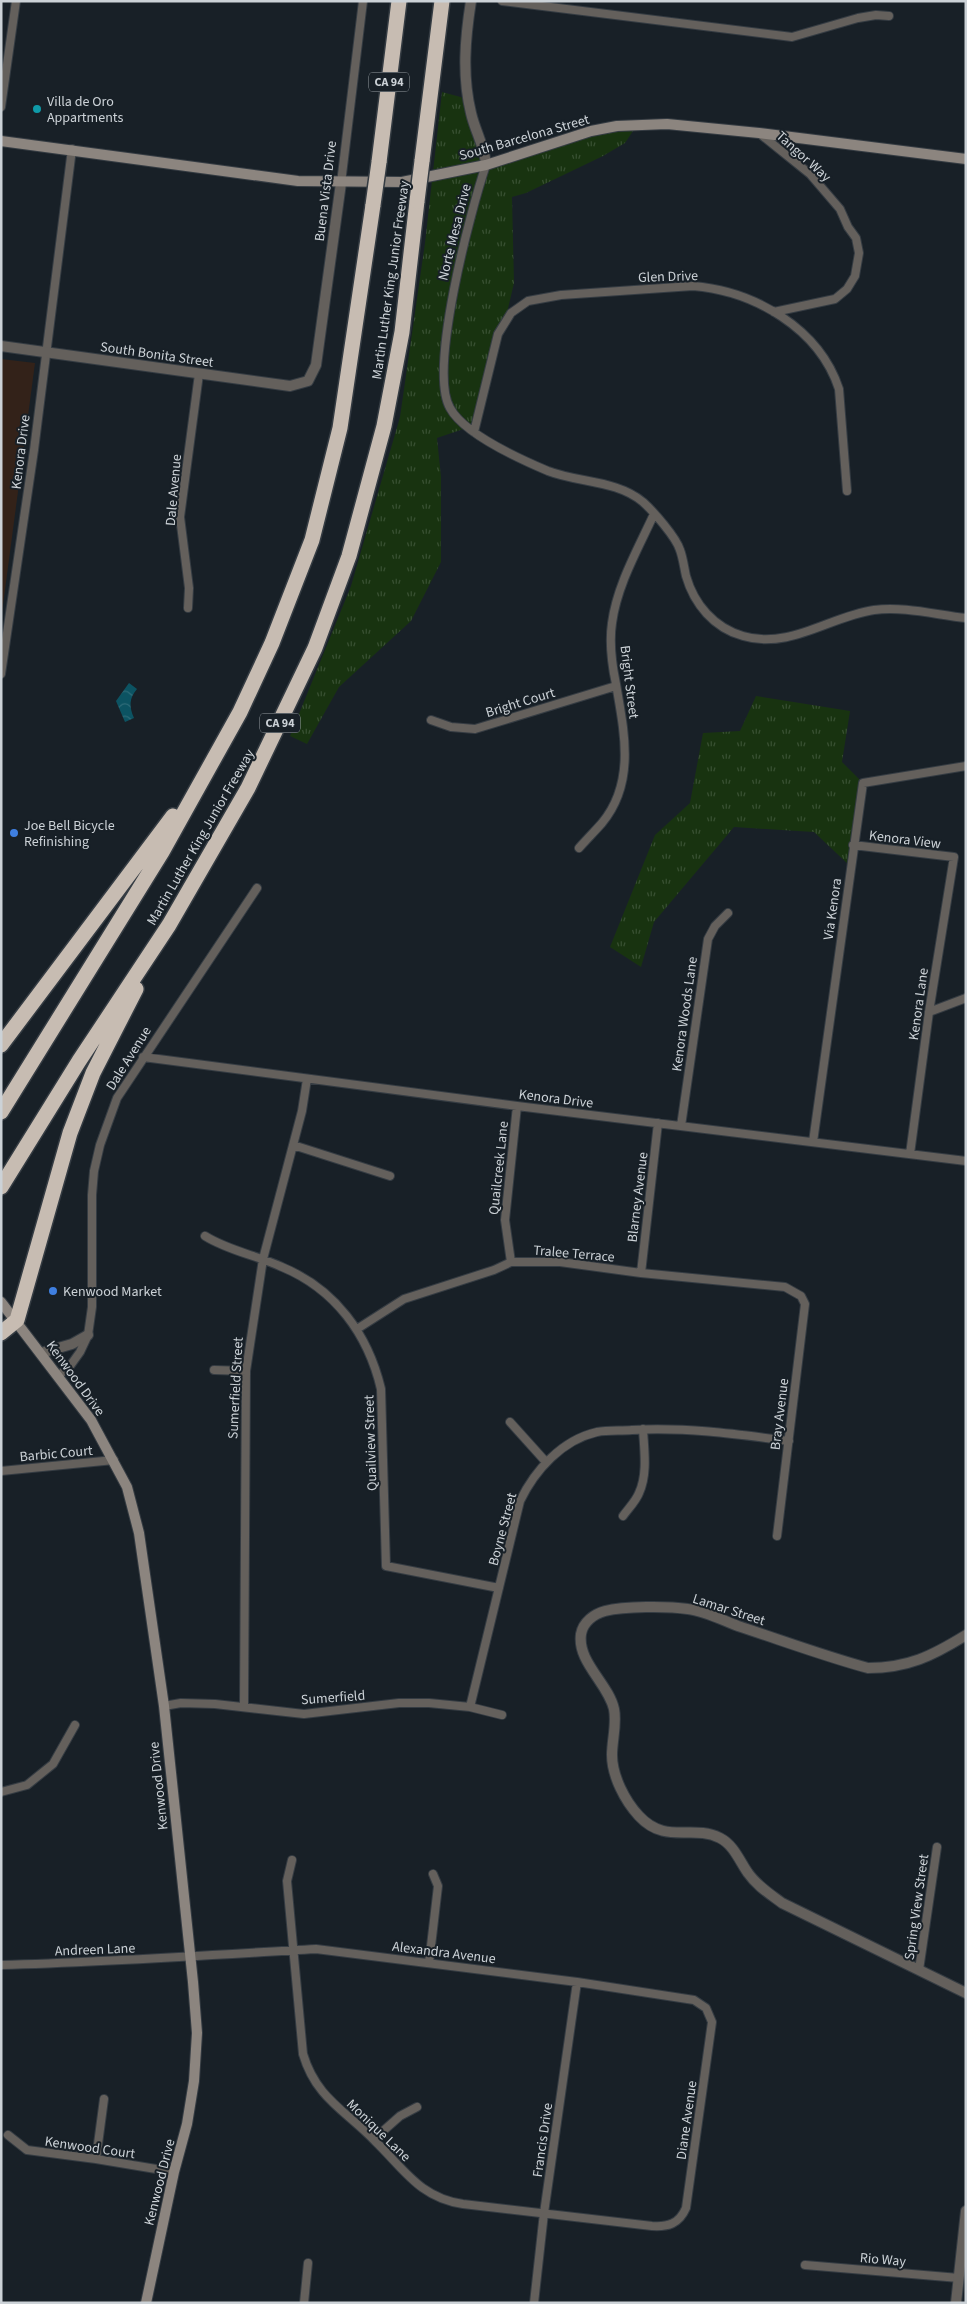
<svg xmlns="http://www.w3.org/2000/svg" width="967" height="2304" font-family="'Source Sans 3',sans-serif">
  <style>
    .commercial { fill: #332219 }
    .grass { fill: url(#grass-tufts) }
    .water { fill: url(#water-waves) }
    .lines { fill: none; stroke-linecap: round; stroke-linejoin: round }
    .minor-casing { stroke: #353c43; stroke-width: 10 }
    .tertiary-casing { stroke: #353c43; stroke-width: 12 }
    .secondary-casing { stroke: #353c43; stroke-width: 12 }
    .motorway-casing { stroke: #353c43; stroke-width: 18 }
    .minor { stroke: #64605c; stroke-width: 8 }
    .tertiary { stroke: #64605c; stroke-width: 10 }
    .secondary { stroke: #8c857f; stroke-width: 10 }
    .motorway { stroke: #c7bcb2; stroke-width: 15 }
    .motorway-bridge-casing { stroke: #353c43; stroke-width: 18; stroke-linecap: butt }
    .motorway-bridge { stroke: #c7bcb2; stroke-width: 15 }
    .culture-dot { fill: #0f9aa8; stroke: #182027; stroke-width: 2 }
    .shop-dot { fill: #3f7fe0; stroke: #182027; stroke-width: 2 }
    .labels { text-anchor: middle; stroke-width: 4; stroke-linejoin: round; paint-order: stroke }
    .shield { fill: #182027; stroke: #969da2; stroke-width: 1 }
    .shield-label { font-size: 12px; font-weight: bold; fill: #ccd2d7 }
    .poi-label { font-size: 14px; fill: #ccd2d7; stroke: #182027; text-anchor: start }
    .street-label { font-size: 14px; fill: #ccd2d7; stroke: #182027 }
  </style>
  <defs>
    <pattern id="grass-tufts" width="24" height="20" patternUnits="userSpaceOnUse" patternTransform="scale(1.25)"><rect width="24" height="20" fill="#183310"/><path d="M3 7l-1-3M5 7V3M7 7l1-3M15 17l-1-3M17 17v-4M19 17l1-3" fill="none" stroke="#385032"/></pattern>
    <pattern id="water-waves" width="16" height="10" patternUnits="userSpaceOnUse" patternTransform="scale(1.25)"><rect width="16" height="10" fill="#0c5362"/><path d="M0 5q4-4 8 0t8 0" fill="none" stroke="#2e6b78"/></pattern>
  </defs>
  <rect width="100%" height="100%" fill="#182027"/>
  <path class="commercial" d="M1 359 35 363 1 620Z"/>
  <path class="grass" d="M442 92 468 99 486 165 591 131 637 125 625 143 603 156 526 193 512 197 514 283 481 423 437 438 441 477V562L411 621 339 687 307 744 290 736 351 586 400 417 425 243Z
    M756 696 850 711 842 762 863 783 850 866 814 832 734 827 654 922 641 967 610 947 655 835 690 803 703 733 740 731Z"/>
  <path class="water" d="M129 683 137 689C129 698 129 707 134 718L125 722 116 701Z"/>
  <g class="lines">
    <g class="minor-casing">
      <path id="minor" d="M502 1 792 37 858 18 876 15 889 16
        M1 107 16 1
        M759 133 810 174 840 209 848 227 856 238 859 253 855 276 847 289 835 299 774 312
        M486 165C471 209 428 370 450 408 464 434 522 460 548 471 579 483 617 480 643 502 653 511 676 537 680 550 683 558 684 567 686 576 694 604 714 628 743 636 789 650 831 616 874 610 904 606 937 615 966 618
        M341 183 363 1
        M474 432 498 334 511 313 528 301 561 295 693 286C754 291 819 328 839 389L847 491
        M188 608 189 588 180 517 199 374
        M1 674 34 450 72 149
        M431 720 451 727 475 729 616 686
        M853 845 954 857 929 1012 910 1154
        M579 848C587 839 595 831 602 823 636 782 624 731 616 684 612 665 609 643 612 623 617 585 638 549 654 514
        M929 1012 966 998
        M143 1057 517 1106 966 1161
        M681 1126 708 939 715 926 728 913
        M813 1142 863 783 966 766
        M293 1145 390 1176
        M205 1236C229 1251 256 1255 282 1267 335 1289 368 1334 381 1389L386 1566 499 1588
        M511 1262 505 1220 517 1106
        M641 1273 658 1123
        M357 1329 404 1299 494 1270 511 1262H560L641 1273 785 1287 801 1296 805 1304 777 1536
        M214 1370 246 1371
        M58 1376 70 1366 80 1352 88 1335 92 1307V1195L94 1171 100 1145 117 1098 257 888
        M510 1422 546 1462
        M1 1471 114 1460
        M623 1516C628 1509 636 1501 639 1493 648 1474 644 1449 643 1429
        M244 1705 246 1371 263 1259 302 1111 307 1079
        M164 1706 181 1703 215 1704 304 1714 399 1703H429L470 1707 502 1715
        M470 1707 520 1501C535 1470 562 1440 597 1432 608 1430 621 1431 632 1430 685 1427 736 1434 789 1441
        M1 1792 27 1785 53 1764 75 1725
        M429 1963 438 1886 433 1874
        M1 1965C106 1962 211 1955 316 1949L577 1982 694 2000 706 2008 712 2022 686 2208C679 2224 668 2227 652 2226L463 2204C420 2198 404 2169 375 2141 345 2110 316 2098 303 2054L287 1881 292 1860
        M919 1970 937 1847
        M8 2135 27 2150 96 2159 174 2172
        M374 2139 400 2116 417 2107
        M96 2159 104 2099
        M805 2265 959 2278
        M304 2303 308 2263
        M534 2303 544 2213 577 1982"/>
    </g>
    <g class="tertiary-casing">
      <path id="tertiary" d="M471 1C465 39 462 76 471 113 475 131 485 147 486 165
        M1 346 290 386 308 381 316 365 341 183
        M41 1353 72 1344 88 1335
        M966 1635C932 1656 908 1668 868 1668 824 1656 781 1640 738 1626 722 1620 705 1611 688 1609 668 1606 624 1606 605 1611 594 1614 583 1622 581 1634 577 1662 608 1683 614 1709 617 1724 612 1740 612 1755 612 1776 625 1801 639 1816 666 1845 692 1824 720 1838 734 1845 740 1862 748 1873 757 1886 770 1894 782 1903L966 1993
        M956 2303 966 2211"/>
    </g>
    <g class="secondary-casing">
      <path id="secondary" d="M1 141 298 181 402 182 486 165 591 131 617 126 667 124 759 133 966 159
        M1 1302 91 1420 127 1487 139 1533 164 1706 193 1982 197 2033 194 2081 187 2124 174 2172 146 2303"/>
    </g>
    <g class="motorway-casing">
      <path id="motorway" d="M422 161 442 1
        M379 162 399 1
        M1 1045 173 816
        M1 1112 162 852 240 712 272 643 312 540 340 428 373 205
        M1 1187 79 1061 169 925 248 788 315 648 349 556 384 426 402 332 417 201
        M1 1333 17 1320 70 1133 93 1073 136 989"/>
    </g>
    <use href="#minor" class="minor"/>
    <use href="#tertiary" class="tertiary"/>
    <use href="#secondary" class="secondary"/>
    <use href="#motorway" class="motorway"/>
    <g class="motorway-bridge-casing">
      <path id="motorway-bridge" d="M417 201 422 161
        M373 205 379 162"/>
    </g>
    <use href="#motorway-bridge" class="motorway-bridge"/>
  </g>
  <circle class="culture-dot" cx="37" cy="109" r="5"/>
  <g class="shop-dot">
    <circle cx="14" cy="833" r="5"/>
    <circle cx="53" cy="1291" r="5"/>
  </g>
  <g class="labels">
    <g class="shield">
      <rect x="369" y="72.5" width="40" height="19" rx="4"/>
      <rect x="260" y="713.5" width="40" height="19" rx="4"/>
    </g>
    <g class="shield-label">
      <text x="389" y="86">CA 94</text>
      <text x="280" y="727">CA 94</text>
    </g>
    <g class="poi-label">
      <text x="47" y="106">Villa de Oro<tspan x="47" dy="16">Appartments</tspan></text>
      <text x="24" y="830">Joe Bell Bicycle<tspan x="24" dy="16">Refinishing</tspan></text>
      <text x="63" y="1296">Kenwood Market</text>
    </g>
    <g class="street-label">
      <text transform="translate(524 137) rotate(-16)" y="5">South Barcelona Street</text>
      <text transform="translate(804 156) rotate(42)" y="5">Tangor Way</text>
      <text transform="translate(325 191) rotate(-83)" y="5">Buena Vista Drive</text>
      <text transform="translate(454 232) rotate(-76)" y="5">Norte Mesa Drive</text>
      <text transform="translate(668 276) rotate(-2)" y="5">Glen Drive</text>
      <text transform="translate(390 280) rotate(-82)" y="5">Martin Luther King Junior Freeway</text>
      <text transform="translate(157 354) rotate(8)" y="5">South Bonita Street</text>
      <text transform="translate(20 452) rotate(-83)" y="5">Kenora Drive</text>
      <text transform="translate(173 490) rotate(-85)" y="5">Dale Avenue</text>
      <text transform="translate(630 682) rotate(83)" y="5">Bright Street</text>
      <text transform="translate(520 702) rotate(-17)" y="5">Bright Court</text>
      <text transform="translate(200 837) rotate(-60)" y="5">Martin Luther King Junior Freeway</text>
      <text transform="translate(905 839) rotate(7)" y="5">Kenora View</text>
      <text transform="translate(832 909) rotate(-82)" y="5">Via Kenora</text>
      <text transform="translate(918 1004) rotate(-82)" y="5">Kenora Lane</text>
      <text transform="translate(684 1014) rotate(-82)" y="5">Kenora Woods Lane</text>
      <text transform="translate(128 1058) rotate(-58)" y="5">Dale Avenue</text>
      <text transform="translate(556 1098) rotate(7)" y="5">Kenora Drive</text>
      <text transform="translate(498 1168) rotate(-84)" y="5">Quailcreek Lane</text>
      <text transform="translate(637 1197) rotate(-83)" y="5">Blarney Avenue</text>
      <text transform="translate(574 1253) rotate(5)" y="5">Tralee Terrace</text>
      <text transform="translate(76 1378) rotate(54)" y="5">Kenwood Drive</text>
      <text transform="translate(235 1388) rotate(-87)" y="5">Sumerfield Street</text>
      <text transform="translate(779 1414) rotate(-83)" y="5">Bray Avenue</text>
      <text transform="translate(370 1443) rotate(-92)" y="5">Quailview Street</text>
      <text transform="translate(56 1453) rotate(-5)" y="5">Barbic Court</text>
      <text transform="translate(502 1529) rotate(-75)" y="5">Boyne Street</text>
      <text transform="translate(729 1609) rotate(18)" y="5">Lamar Street</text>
      <text transform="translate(333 1697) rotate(-4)" y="5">Sumerfield</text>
      <text transform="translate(158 1786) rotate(-96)" y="5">Kenwood Drive</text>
      <text transform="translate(916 1907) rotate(-82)" y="5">Spring View Street</text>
      <text transform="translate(95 1949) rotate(-2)" y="5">Andreen Lane</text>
      <text transform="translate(444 1952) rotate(7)" y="5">Alexandra Avenue</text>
      <text transform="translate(686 2120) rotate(-82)" y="5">Diane Avenue</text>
      <text transform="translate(379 2130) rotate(44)" y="5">Monique Lane</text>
      <text transform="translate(542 2140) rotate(-82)" y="5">Francis Drive</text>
      <text transform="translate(90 2147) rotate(8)" y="5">Kenwood Court</text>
      <text transform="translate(159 2182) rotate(-76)" y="5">Kenwood Drive</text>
      <text transform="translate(883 2259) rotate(5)" y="5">Rio Way</text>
    </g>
  </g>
  <rect width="967" height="2304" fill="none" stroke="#ccd2d7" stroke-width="5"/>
</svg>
